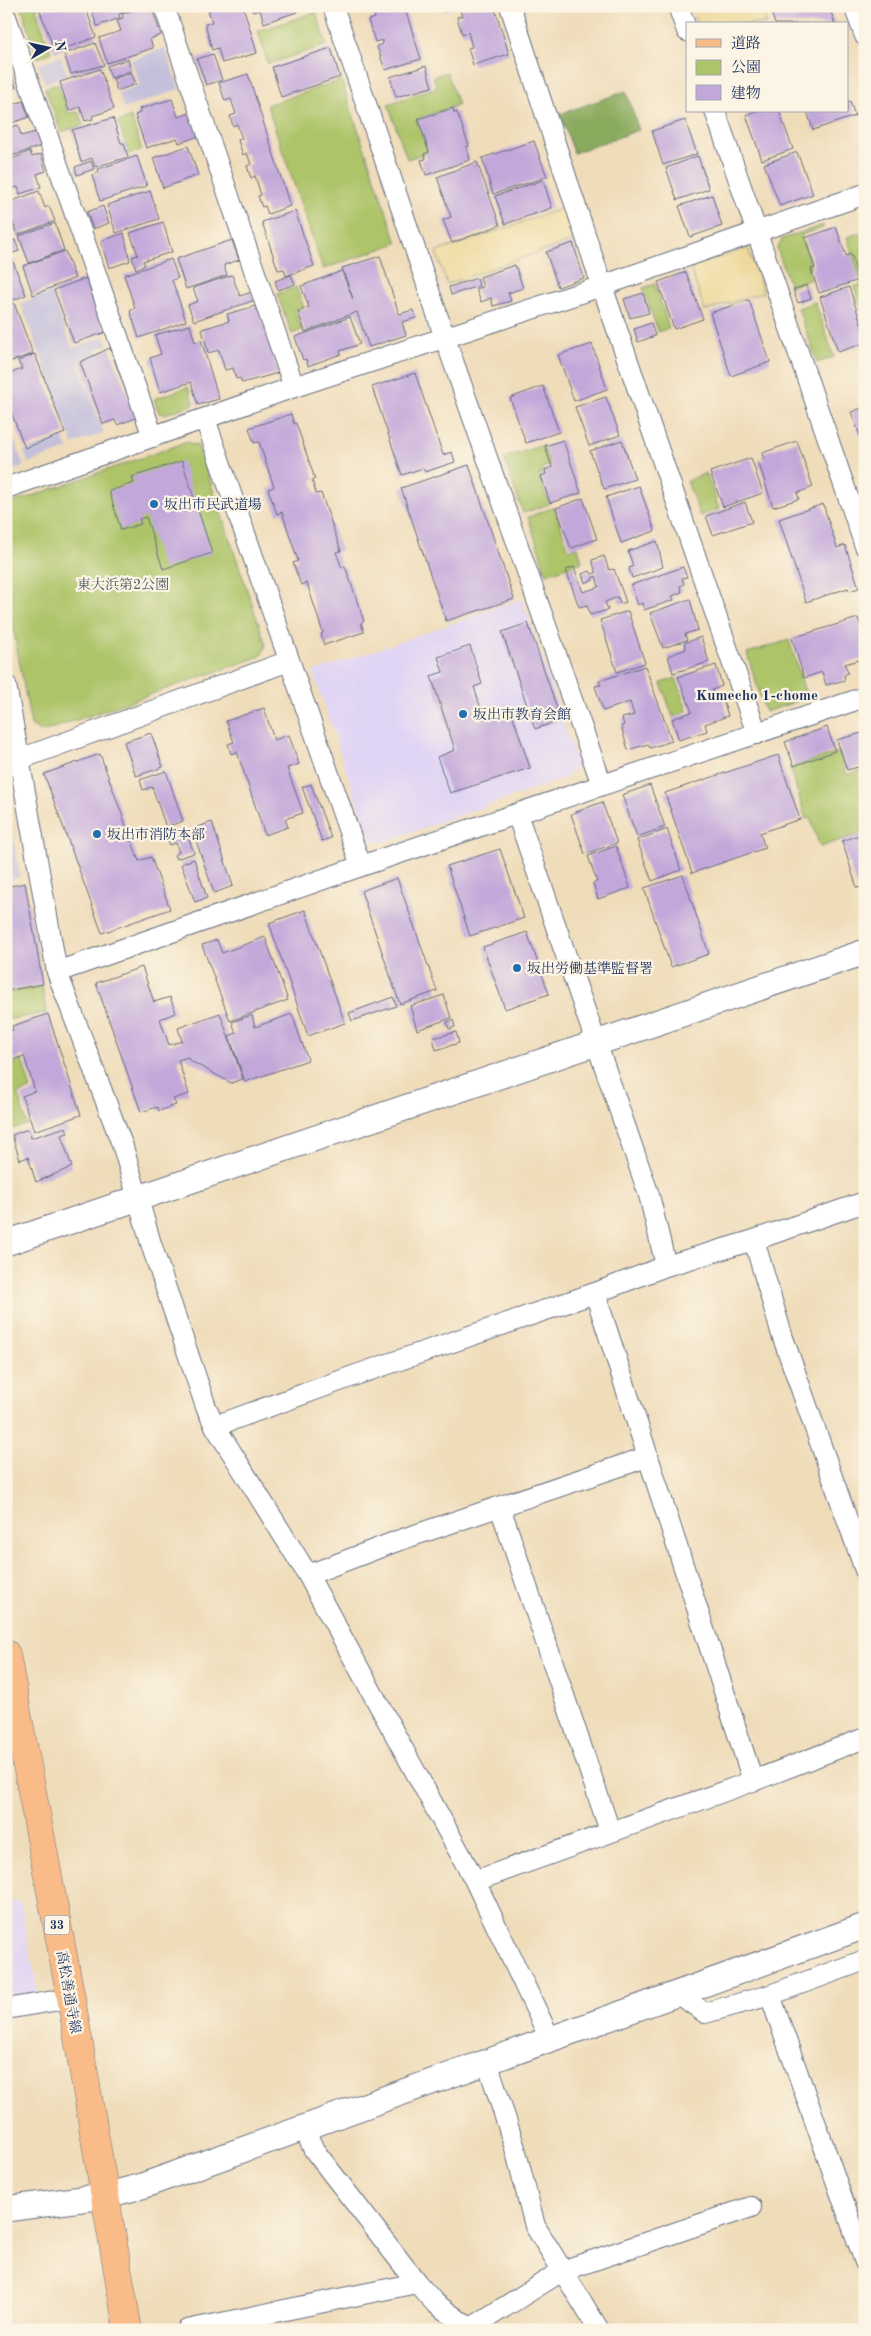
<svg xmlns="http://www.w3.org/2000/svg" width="871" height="2336" font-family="'Old Standard TT','Noto Serif JP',serif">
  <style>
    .built { fill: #e0d4f4 }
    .industrial { fill: #c4c0db }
    .green { fill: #adc469; stroke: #647a64 }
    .forest { fill: #8aaa5d; stroke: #526c5e }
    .sand { fill: #eeda9e; stroke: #84847e }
    .building { fill: #c2a8da }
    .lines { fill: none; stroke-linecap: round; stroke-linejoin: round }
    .minor-casing { stroke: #656c7e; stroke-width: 22 }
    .tertiary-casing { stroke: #656c7e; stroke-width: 27 }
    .primary-casing { stroke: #656c7e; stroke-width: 29 }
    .minor { stroke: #fff; stroke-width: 20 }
    .tertiary { stroke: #fff; stroke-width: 25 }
    .primary { stroke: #f9bc89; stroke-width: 28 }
    .poi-dot { fill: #1f6fb2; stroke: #fcf5e5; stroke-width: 2 }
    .labels { text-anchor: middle; stroke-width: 4.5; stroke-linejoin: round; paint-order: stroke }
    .shield { fill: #fcf5e5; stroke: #5e6a86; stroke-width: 1 }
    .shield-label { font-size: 12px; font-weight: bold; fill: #1b2f5e }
    .poi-label { font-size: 14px; fill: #1b2f5e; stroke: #fcf5e5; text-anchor: start }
    .park-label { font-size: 14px; fill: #475c61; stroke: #fcf5e5 }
    .street-label { font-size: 14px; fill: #1b2f5e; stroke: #fcf5e5 }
    .neighbourhood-label { font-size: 15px; font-weight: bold; fill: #1b2f5e; stroke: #fcf5e5 }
  </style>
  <rect width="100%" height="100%" fill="#fcf5e5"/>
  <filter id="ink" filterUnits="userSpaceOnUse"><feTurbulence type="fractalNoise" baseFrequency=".02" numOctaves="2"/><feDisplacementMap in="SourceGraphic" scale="10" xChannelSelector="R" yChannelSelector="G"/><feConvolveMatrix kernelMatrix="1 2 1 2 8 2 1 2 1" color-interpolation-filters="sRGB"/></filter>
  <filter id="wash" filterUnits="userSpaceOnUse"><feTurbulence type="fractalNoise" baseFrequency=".0096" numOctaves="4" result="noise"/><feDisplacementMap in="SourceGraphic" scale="20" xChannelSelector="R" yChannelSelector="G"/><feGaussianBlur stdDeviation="1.12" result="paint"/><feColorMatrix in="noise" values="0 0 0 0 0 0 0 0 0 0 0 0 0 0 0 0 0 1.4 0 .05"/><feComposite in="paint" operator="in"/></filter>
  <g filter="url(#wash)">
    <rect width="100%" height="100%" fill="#efdcb9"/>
    <path class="built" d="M522 599 578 766 563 779 381 843 369 838 313 672Z
      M20 1901 39 1998 6 2003V1903Z"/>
    <path class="industrial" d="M165 48 179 89 124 109 118 93 140 85 131 60Z
      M60 56 67 74 45 83 38 65Z
      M51 292 72 348 105 336 108 345 96 349 98 354 78 362 104 433 73 444 21 303Z
      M6 418 24 466 6 472Z
      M63 437 68 449 28 463 24 451Z
      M6 795 20 877 6 880Z"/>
    <path class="green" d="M21 6H41L36 9 51 53 38 58Z
      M316 12 327 45 268 64 258 31Z
      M447 72 458 105 417 119 428 152 407 159 388 104 437 87 433 77Z
      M341 80 397 243 323 269 267 105Z
      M58 84 69 114 78 111 83 125 61 132 45 88Z
      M131 117 142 150 129 154 118 122Z
      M823 225V228L801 235 811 267 808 268 811 279 790 287 777 248 782 239Z
      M865 231V319L854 287 862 284 847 237Z
      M655 284 669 328 658 332 643 288Z
      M296 287 304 307 295 311 302 330 292 334 277 294Z
      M815 302 834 357 817 363 798 308Z
      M188 387 194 404 165 414 159 413 154 399Z
      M187 442 198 446 266 645 261 656 42 732 31 725 6 589V505Z
      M543 445 550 465 542 468 544 473 539 475 549 504 523 513 504 458Z
      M706 473 719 509 700 516 687 481Z
      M554 507 569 550 578 547 582 562 547 574 528 517Z
      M789 640 807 698 765 712 747 653Z
      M676 678 687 711 673 717 661 683Z
      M839 752 847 775 865 769V832L820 847 810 818 806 819 790 768Z
      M42 986 46 1013 6 1020V993Z
      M6 1053 10 1065 22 1060 31 1089 18 1094 27 1125 6 1130Z"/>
    <path class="forest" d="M626 91 639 130 574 153 560 114Z"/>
    <path class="sand" d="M691 6H761L767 24H697Z
      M563 208 574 240 447 284 436 252Z
      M748 248 763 292 705 311 690 267Z"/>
    <g id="blocks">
      <path class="building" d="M45 6H85L96 37 55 52 40 11 46 9Z
        M90 6H140L119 14 120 18 97 26Z
        M146 6H151L161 35 150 39 153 48 107 63 99 38 121 31 117 20 123 18 122 14Z
        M222 6H243L257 53 222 63 218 48 212 50 205 24 212 22 208 10Z
        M251 6H296L297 12 264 23 260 10 253 12Z
        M369 6H383V7L371 11Z
        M397 6H404L421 59 385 70 377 46 383 44 382 40 375 42 368 20 375 18 374 13Z
        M437 6H457V7L444 11 443 7 438 9Z
        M472 6H494L509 54 473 65 468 48 472 47 468 32 462 34 457 17 462 16 460 10Z
        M769 6H829L835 24H775Z
        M95 43 104 65 71 74 64 54Z
        M331 48 340 77 281 97 272 67Z
        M213 54 222 80 206 85 197 59Z
        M128 59 131 71 111 78 107 66Z
        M6 60 16 87 6 90Z
        M426 66 432 87 396 97 390 77Z
        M100 69 114 109 92 116 93 119 85 121 80 107 69 111 60 82Z
        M131 72 136 84 117 91 113 79Z
        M248 74 290 206 268 214 265 206 262 207 258 196 261 195 255 176 251 178 247 166 251 164 247 153 243 155 238 140 242 139 237 124 233 126 230 116 236 114 231 99 225 101 219 83Z
        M172 99 178 117 191 113 199 136 179 143 177 138 146 148 135 115 140 113 139 109Z
        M23 101 29 117 6 125V107Z
        M850 101 855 116 813 130 807 111H847V102Z
        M453 108 454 113 457 112 469 146 466 147 470 160 426 175 421 160 426 159 424 154 429 152 418 119Z
        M756 111H779L793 149 762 160 746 115Z
        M113 118 121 143H124L128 157 95 167 92 158 81 162 72 130Z
        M685 120 697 154 663 165 652 131Z
        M18 125 21 136 36 132 41 146 6 158V129Z
        M534 141 547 177 493 194 482 158Z
        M188 146 198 175 163 188 153 158Z
        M30 151 32 157 41 154 46 171 37 174 41 187 20 194 18 187 7 191 6 162Z
        M797 152 813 194 780 206 764 164Z
        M137 156 147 186 100 201 92 175 99 173 98 169Z
        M698 156 709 189 677 200 666 168Z
        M91 161 94 169 77 175 75 167Z
        M477 162 500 225 452 243 443 220 451 217 437 177Z
        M543 180 552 208 505 224 495 196Z
        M39 191 45 208 49 206 55 221 17 235 12 221 7 223 6 220 7 203Z
        M150 191 159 219 116 233 107 205Z
        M712 195 722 226 690 237 679 206Z
        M103 206 109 223 93 229 87 212Z
        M295 211 314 266 286 276 284 269 278 270 262 222Z
        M163 222 172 252 143 261 145 265 136 269 132 257 138 255 130 233Z
        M55 223 64 250 29 263 19 236Z
        M836 227 846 256 851 254 859 280 819 293 811 269 815 268 805 238Z
        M124 233 130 261 109 268 101 241Z
        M15 240 19 251 10 254 26 295 6 303V244Z
        M232 240 239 260 224 265 227 275 186 289 176 259Z
        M573 243 584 278 558 287 546 252Z
        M65 251 75 278 33 295 23 266Z
        M380 256 399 314 413 310 416 318 402 322 406 335 369 347 357 312 305 332 298 311 309 307 301 286 342 271 353 299 342 268Z
        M171 259 178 278 172 280 186 321 139 338 130 311 135 308 124 275Z
        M515 265 523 288 508 293 511 301 493 306 491 298 481 302 476 289 483 287 480 277Z
        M686 272 703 319 674 329 658 282Z
        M232 275 240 296 252 292 255 300 194 321 188 305 198 301 193 288Z
        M291 275 295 284 278 290 275 281Z
        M86 278 106 332 74 343 54 290Z
        M477 278 479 286 451 295 449 287Z
        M806 285 811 298 798 303 793 290Z
        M849 287 865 335V343L838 352 820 297Z
        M643 293 649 313 630 318 624 299Z
        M749 300 770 362 731 376 710 313Z
        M14 303 33 354 6 363V306Z
        M259 305 278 373 242 383 240 378 236 379 233 368 225 370 219 350 208 353 202 329 229 321 227 314Z
        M350 317 360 344 340 351 341 354 308 366 306 359 303 360 295 337Z
        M651 323 655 336 638 342 634 329Z
        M190 325 195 342 201 340 219 399 198 405 191 382 160 392 150 358 161 354 155 335Z
        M592 344 607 389 574 401 558 355Z
        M110 348 136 418 117 425 115 420 103 424 80 362Z
        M35 354 65 433 25 448 6 399V375L22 369 18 361Z
        M415 373 443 455 452 452 455 462 425 472 423 468 402 475 372 387Z
        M543 386 559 432 526 443 510 398Z
        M606 397 620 435 589 446 575 407Z
        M865 407V437L861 438 851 412Z
        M291 414 294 424 296 423 315 479 312 480 316 494 321 493 341 551 336 552 342 568 345 566 364 621 361 623 364 632 324 645 321 634 323 633 307 583 301 585 293 563 298 561 282 512 277 514 268 489 274 487 259 442 254 443 249 428Z
        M563 440 581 493 550 503 541 476 546 474 545 470 552 467 545 446Z
        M622 440 635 479 604 489 590 451Z
        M797 441 813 487 797 493 799 499 773 507 758 461 764 459 762 453Z
        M751 458 763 493 723 507 710 472Z
        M182 461 212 553 163 569 146 517 139 519 141 524 121 530 109 491 134 483 132 477Z
        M469 465 514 599 446 621 401 488Z
        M639 486 655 531 621 543 606 497Z
        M583 498 597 539 571 548 556 508Z
        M745 502 752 522 713 535 706 516Z
        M823 504 837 548 845 545 859 588 849 591 848 588 806 602 779 519Z
        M657 541 663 567 632 578 629 568 633 566 628 551Z
        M604 556 609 570 614 569 626 602 620 604 618 597 605 602 608 610 590 615 587 605 579 607 566 570 574 567 583 592 599 587 596 576 592 578 593 580 585 583 582 574 590 571 592 574 596 573 592 560Z
        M683 567 687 577 682 578 684 584 680 586 682 592 672 596 674 600 644 610 642 603 638 605 631 585Z
        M690 599 698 630 685 634 687 640 663 648 650 613Z
        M628 611 645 663 617 672 600 620Z
        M858 618 865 641V658L845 664 848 673 844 675 845 680 826 685 822 672 804 678 792 638Z
        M865 618V632H864L860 619Z
        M528 623 561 720 535 729 502 632Z
        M701 637 709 662 673 673 668 656 686 649 684 643Z
        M470 646 482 684 474 687 484 719 511 710 530 768 450 793 437 757 455 750 431 676 443 672 438 657Z
        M716 665 722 686 712 690 715 699 724 696 726 700H723L728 716 705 724 707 731 679 740 672 719 692 712 678 677Z
        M645 666 672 741 650 748 648 744 628 750 621 726 624 725 622 718 634 715 630 702 603 711 595 686 601 685 599 681Z
        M264 708 274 740 289 735 299 764 287 768 303 813 285 819 288 827 265 835 237 752 231 754 228 744 234 742 226 721Z
        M827 727 835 751 794 766 785 742Z
        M865 732V765L847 770 837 740Z
        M151 733 163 767 136 776 124 742Z
        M100 754 139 861 151 857 170 909 102 933 44 774Z
        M778 755 800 819 760 833 765 848 692 873 665 793Z
        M166 771 183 821 166 827 152 787 143 790 140 780Z
        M311 784 331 838 322 841 302 787Z
        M650 785 665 827 637 837 622 795Z
        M602 802 617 843 585 854 571 814Z
        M212 822 233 886 214 893 192 829Z
        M667 829 681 870 652 881 637 840Z
        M186 831 194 853 176 859 174 855 179 852 176 843 170 845 167 838Z
        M865 833V886L857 888 842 841Z
        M616 846 630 888 598 899 593 883 597 882 588 856Z
        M500 849 524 918 470 936 447 866Z
        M194 859 207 898 195 902 181 864Z
        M683 875 709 954 671 967 644 888Z
        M397 878 437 991 400 1004 361 891Z
        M25 883 43 984 6 991V887Z
        M305 910 345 1023 308 1036 269 923Z
        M527 932 549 994 505 1009 483 947Z
        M265 937 288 1000 230 1021 202 945 217 940 222 953Z
        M142 967 154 1002 170 997 176 1013 160 1019 169 1045 182 1041 178 1028 220 1013 243 1079 231 1083 189 1060 188 1057 178 1060 189 1094 173 1099 176 1105 159 1111 157 1107 141 1112 96 983Z
        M444 995 451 1018 417 1030 410 1006Z
        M393 997 396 1006 352 1021 349 1013Z
        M48 1014 81 1115 34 1131 22 1096 35 1091 24 1056 12 1060 6 1043V1032L13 1030 12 1026Z
        M292 1014 308 1060 245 1082 229 1036 236 1033 232 1022 252 1015 255 1027Z
        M453 1020 455 1027 449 1029 447 1022Z
        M456 1032 459 1043 436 1050 433 1038Z
        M66 1127 68 1133 61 1135 72 1167 36 1182 28 1157 20 1160 12 1135 28 1129 31 1138Z"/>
    </g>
  </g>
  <g filter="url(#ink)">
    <use href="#blocks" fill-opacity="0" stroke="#656c7e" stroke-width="1"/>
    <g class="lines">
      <g class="minor-casing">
        <path id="minor" d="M164 6 294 387
          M333 6 445 338 602 785
          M510 6 602 286 757 734
          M678 6 687 31
          M854 6 865 36
          M6 17 153 437
          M715 111 865 546
          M205 419 361 866
          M6 488 294 387 602 286 865 194
          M6 685 57 972 123 1147 152 1247 206 1407 215 1426 308 1575 475 1881 550 2039
          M20 759 289 661
          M517 814 649 1195 666 1266
          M57 972 361 866 865 697
          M754 1240 782 1335 865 1570
          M595 1293 753 1781
          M215 1426 356 1375 595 1293 666 1266 754 1240 865 1202
          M500 1507 610 1831
          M308 1575 397 1541 647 1457
          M475 1881 753 1781 865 1738
          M678 1993 705 2013 770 1995 865 2262
          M770 1995 865 1960
          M6 2009 71 1998
          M487 2061 515 2148 535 2226 599 2330
          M303 2126 314 2150 417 2283 435 2303 472 2330
          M471 2328 562 2271 751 2207
          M187 2330 417 2283"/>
      </g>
      <g class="tertiary-casing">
        <path id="tertiary" d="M6 1243 865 952
          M6 2209 104 2196 142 2186 865 1926"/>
      </g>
      <g class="primary-casing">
        <path id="primary" d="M6 1654 71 1998 128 2330"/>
      </g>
      <use href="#minor" class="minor"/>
      <use href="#tertiary" class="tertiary"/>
      <use href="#primary" class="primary"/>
    </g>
  </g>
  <g class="poi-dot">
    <circle cx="154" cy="504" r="5"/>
    <circle cx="463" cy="714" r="5"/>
    <circle cx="97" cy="834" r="5"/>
    <circle cx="517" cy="968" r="5"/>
  </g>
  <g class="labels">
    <rect class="shield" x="44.5" y="1915.5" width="25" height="19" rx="4"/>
    <g class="shield-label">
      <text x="57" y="1929">33</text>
    </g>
    <g class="poi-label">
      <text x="164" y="509">坂出市民武道場</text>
      <text x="473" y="719">坂出市教育会館</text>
      <text x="107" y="839">坂出市消防本部</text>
      <text x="527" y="973">坂出労働基準監督署</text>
    </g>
    <g class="park-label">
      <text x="123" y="589">東大浜第2公園</text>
    </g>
    <g class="street-label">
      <text transform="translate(69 1992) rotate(80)" y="5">高松善通寺線</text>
    </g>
    <g class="neighbourhood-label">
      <text x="757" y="700">Kumecho 1-chome</text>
    </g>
  </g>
  <rect width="871" height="2336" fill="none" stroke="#fcf5e5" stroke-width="25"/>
  <rect x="686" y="22" width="162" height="90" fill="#fcf5e5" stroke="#a2a6af"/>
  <rect x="696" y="39" width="25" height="8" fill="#f9bc89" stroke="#a2a6af"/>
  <text x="731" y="48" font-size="15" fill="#1b2f5e">道路</text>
  <rect x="696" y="60" width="25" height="15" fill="#adc469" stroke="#a2a6af"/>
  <text x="731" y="72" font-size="15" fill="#1b2f5e">公園</text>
  <rect x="696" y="85" width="25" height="15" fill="#c2a8da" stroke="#a2a6af"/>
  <text x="731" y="98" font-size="15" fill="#1b2f5e">建物</text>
  <g transform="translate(48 48) rotate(81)" stroke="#fcf5e5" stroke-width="4" paint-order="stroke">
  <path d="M0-4L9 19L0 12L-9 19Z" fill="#1b2f5e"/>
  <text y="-8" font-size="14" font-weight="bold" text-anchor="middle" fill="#1b2f5e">N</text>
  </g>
</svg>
